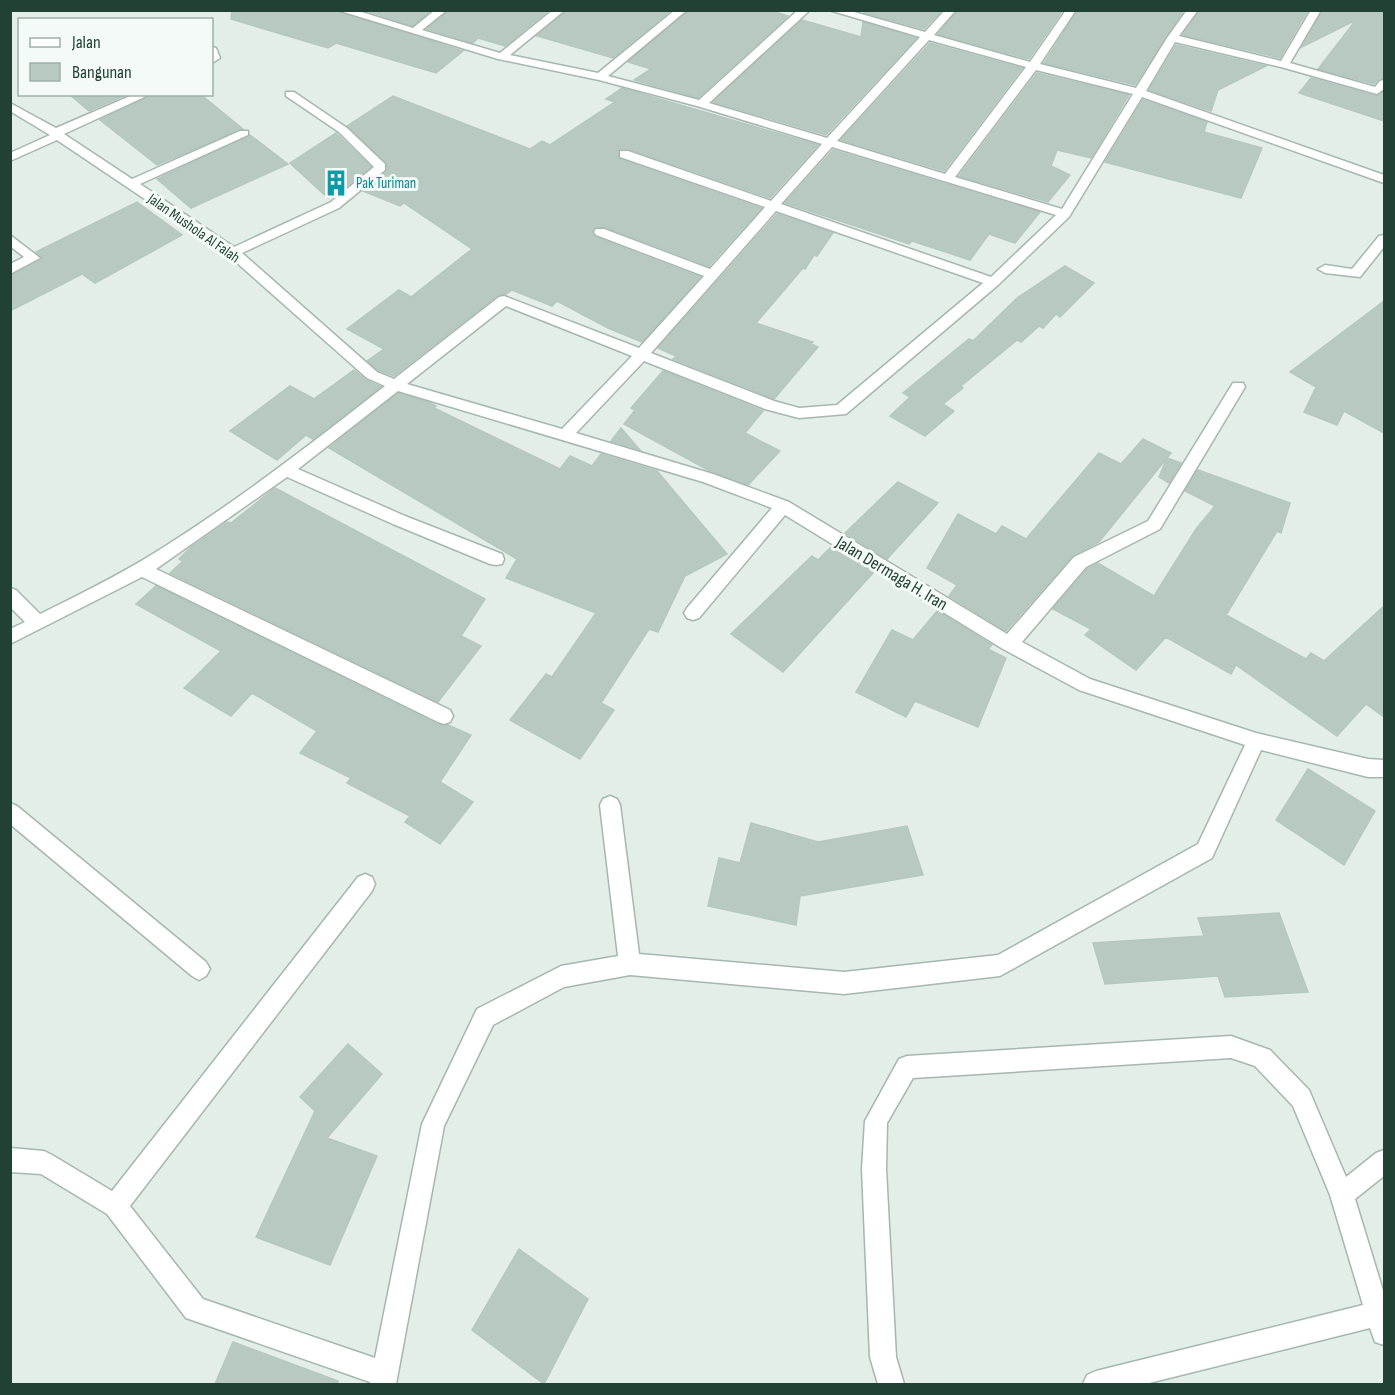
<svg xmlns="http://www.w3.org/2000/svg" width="1395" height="1395" font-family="'Sofia Sans Condensed',sans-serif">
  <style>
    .building { fill: #b8c9c1; stroke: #b5c8be; stroke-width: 1.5 }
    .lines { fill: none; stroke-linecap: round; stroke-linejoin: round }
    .minor-casing { stroke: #a5b7af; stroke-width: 3 }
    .minor { fill: #fff; fill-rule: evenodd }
    .labels { text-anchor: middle; stroke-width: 6; stroke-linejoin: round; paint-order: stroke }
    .far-culture-label { font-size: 15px; fill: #0d838f; stroke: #f4faf7; text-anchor: start }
    .far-street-label { font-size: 15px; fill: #224135; stroke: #f4faf7 }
    .street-label { font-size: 18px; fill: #224135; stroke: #f4faf7 }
  </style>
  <rect width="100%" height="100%" fill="#e3eee8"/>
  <path class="building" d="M232 10H335L463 51 436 73 336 43 328 48 231 19Z
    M364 10H431L413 26Z
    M449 10H549L505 46 478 38 473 43 427 29Z
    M567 10H671L613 58 537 36Z
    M689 10H769L788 16 698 98 634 80 651 69 628 62Z
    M864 10H942L924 29 864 13Z
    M958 10H1063L1029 59 938 34Z
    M1078 10H1184L1135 85 1044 63Z
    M1200 10H1308L1280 58 1183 35Z
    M1323 10H1384V78L1379 79 1374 84 1318 69 1356 20 1302 47Z
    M802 20 861 37 863 22 916 38 826 135 713 102Z
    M930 43 1022 68 944 171 841 140Z
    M1176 45 1266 66 1218 90 1211 111 1149 90Z
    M1037 73 1129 95 1091 158 1057 150 1051 166 1070 175 1048 202 959 176Z
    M1311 78 1376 96 1384 91V121L1299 93Z
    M622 88 818 145 770 198 629 149H618L619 159 761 208 709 266 605 227 594 228 592 233 595 237 700 277 642 342 608 328 557 301 552 306 512 290 506 294 498 295 394 376 378 370 367 361 384 349 347 329 399 290 411 297 472 249 404 203 400 206 363 191 386 172 387 164 347 126 393 96 530 149 542 141 550 145 615 102 606 99Z
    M69 94H128L89 111Z
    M153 94H200L243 129 157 165 100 120Z
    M1143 100 1207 122 1204 132 1262 148 1241 198 1105 162Z
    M336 133 371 167 343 189 328 198 290 163Z
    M250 135 288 164 191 208 157 179Z
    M833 150 1040 212 1015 243 989 234 970 260 912 241 909 244 785 203Z
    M137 202 182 235 95 283 82 274 10 311V276L41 260 42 257 36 252Z
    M777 214 833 233 817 256 814 255 805 269 803 268 756 323 813 342 811 344 818 347 774 399 673 359 676 356 658 348Z
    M1065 266 1094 283 1060 317 1056 314 1043 328 1039 326 1021 342 1017 340 961 386 963 388 943 404 954 411 925 436 890 416 910 397 903 393 969 339 973 341 1017 298Z
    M1384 301V433L1344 411 1337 425 1304 412 1316 387 1290 372Z
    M354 370 366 380 381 387 313 439 306 435 277 460 230 431 290 386 314 399Z
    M663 371 763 411 745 433 780 451 748 485 708 470 624 424 635 410 631 408Z
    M398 393 428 402 436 406 434 408 560 469 570 456 592 466 601 454 657 471 727 554 685 576 658 632 649 629 601 703 614 710 580 759 510 720 546 674 552 677 596 613 506 578 517 559 329 448Z
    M621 428 640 450 611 441Z
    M1143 439 1171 453 1099 542 1072 556 1006 631 949 596 957 585 927 568 958 514 996 534 1002 526 1026 539 1099 453 1121 464Z
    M1167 458 1181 463 1169 483 1159 477Z
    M1198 470 1290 503 1281 533 1277 531 1226 615 1306 659 1311 653 1324 661 1384 606V717L1366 704 1337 736 1236 665 1231 674 1166 637 1136 670 1085 635 1091 629 1053 609 1087 569 1098 563 1154 596 1196 529 1215 506 1185 491Z
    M898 482 938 503 887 559 845 533Z
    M275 488 485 599 461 636 481 646 438 702 170 573 183 561 179 559 190 548 227 522 231 523Z
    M832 546 874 572 783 672 731 634 812 556 818 560Z
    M156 586 437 724 448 725 471 735 440 782 473 802 440 844 405 822 410 816 347 783 351 778 300 753 317 731 252 693 231 716 184 688 221 651 136 604Z
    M937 611 992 645 988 649 1006 658 978 727 915 701 906 717 856 692 892 630 913 640Z
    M1308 769 1375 811 1344 865 1276 820Z
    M751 823 818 842 907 826 923 875 800 896 796 925 708 906 719 858 740 863Z
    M1279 913 1308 992 1225 997 1218 976 1105 984 1093 943 1204 936 1198 918Z
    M348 1044 382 1074 327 1138 377 1156 330 1265 256 1237 315 1111 300 1097Z
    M519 1249 588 1299 544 1384 472 1330Z
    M233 1342 338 1381 337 1384H215Z"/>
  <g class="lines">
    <g class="minor-casing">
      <path id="minor" d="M337 10H355L413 28 435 10H447L422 30 500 53 553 10H565L510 55 598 73 675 10H687L608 76 699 100 798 10H810L709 103 827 138 920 37 829 10H847L925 32 945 10H956L934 35 1030 62 1066 10H1076L1040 64 1136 88 1167 38 1187 10H1198L1179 36 1281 61 1311 10H1321L1290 63 1375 87 1380 81 1384 80V89L1377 94 1281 67 1175 42 1146 91 1384 175V183L1142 97 1069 217 998 285 846 414 799 418 765 409 644 361 576 433 713 474 789 502 1007 634 1074 557 1148 521 1233 383H1243L1245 387 1160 529 1086 567 1022 642 1090 679 1256 733 1368 759 1384 760V777H1368L1261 750 1212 858 1000 976 844 994 630 975 564 987 493 1025 444 1126 396 1384H370V1382L186 1318 107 1214 41 1174 10 1172V1148L44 1151 52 1155 112 1191 358 877 365 874 372 877 375 884 372 891 130 1206 203 1299 375 1358 422 1124 477 1009 561 966 618 956 600 805 603 799 610 796 617 799 620 805 639 954 844 972 998 955 1198 844 1245 745 1079 690 1003 649 785 515 699 618 693 620 687 618 684 613 687 608 772 508 703 482 398 391 298 469 405 516 502 554 504 559 502 564 496 565 490 564 393 524 287 477 156 569 450 710 453 716 450 722 444 724 438 722 142 577 10 644V629L25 622 10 607V588L16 590 40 614C79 595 119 575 156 552 236 502 311 444 385 386L367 378 228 255 57 140 10 161V153L50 135 10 111V103L56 128 135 94H151L64 134 132 179 240 131H248V135L140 184 234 247 331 202 374 167 339 132 286 96V92H294L347 128 385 164V170L339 208 242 253 377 372 394 379 499 297 504 296 639 348 704 276 596 235 594 232 596 229H604L710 269 765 207 620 157V151H628L771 201 822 144 697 106 599 80 498 59ZM929 40 1026 67 945 174 837 141ZM1036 70 1133 94 1062 209 955 177ZM832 147 1056 215 991 277 781 204ZM776 211 983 283 837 405 799 408 774 401 651 353ZM506 306 632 356 562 429 407 384Z
        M212 47 216 48 220 58 212 63Z
        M10 235 40 258 10 274V264L24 257 10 246Z
        M1384 235V247L1360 277 1325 273 1318 269 1325 265 1352 269 1379 236Z
        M10 803 17 806 206 962 210 969 206 976 199 980 192 976 10 824Z
        M1231 1036 1270 1050 1309 1090 1346 1177 1376 1153 1384 1150V1176L1355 1199 1384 1294V1345L1375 1342 1370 1328 1145 1384H1083L1087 1375 1096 1371 1363 1305 1330 1195 1293 1106 1255 1066 1231 1058 913 1078 887 1123 886 1169 896 1357 904 1384H878L870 1357 862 1169 865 1121 899 1059 907 1056Z"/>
    </g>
    <use href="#minor" class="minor"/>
  </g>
  <defs>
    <g id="building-bare" transform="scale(2.07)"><path d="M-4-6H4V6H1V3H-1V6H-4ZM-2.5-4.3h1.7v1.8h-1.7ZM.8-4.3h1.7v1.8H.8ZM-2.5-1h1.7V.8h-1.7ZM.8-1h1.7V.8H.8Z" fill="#0f9aa8" stroke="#f4faf7" stroke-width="2.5" paint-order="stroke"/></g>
  </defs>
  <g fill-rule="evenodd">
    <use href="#building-bare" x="336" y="183"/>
  </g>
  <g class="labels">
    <g class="far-culture-label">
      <text x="356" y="188">Pak Turiman</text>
    </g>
    <g class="far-street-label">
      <text transform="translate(194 228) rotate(35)" y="5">Jalan Mushola Al Falah</text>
    </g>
    <g class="street-label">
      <text transform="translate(892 573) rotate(31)" y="6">Jalan Dermaga H. Iran</text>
    </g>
  </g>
  <rect width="1395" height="1395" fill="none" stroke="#224135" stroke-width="24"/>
  <rect x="18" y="18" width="195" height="78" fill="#f4faf7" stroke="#a0b0a9" stroke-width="1.5"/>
  <rect x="30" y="38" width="30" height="9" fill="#ffffff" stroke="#a0b0a9" stroke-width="1.5"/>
  <text x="72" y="48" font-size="18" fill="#224135">Jalan</text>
  <rect x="30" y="63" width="30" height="18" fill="#b8c9c1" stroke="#a0b0a9" stroke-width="1.5"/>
  <text x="72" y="78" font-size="18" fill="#224135">Bangunan</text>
</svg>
